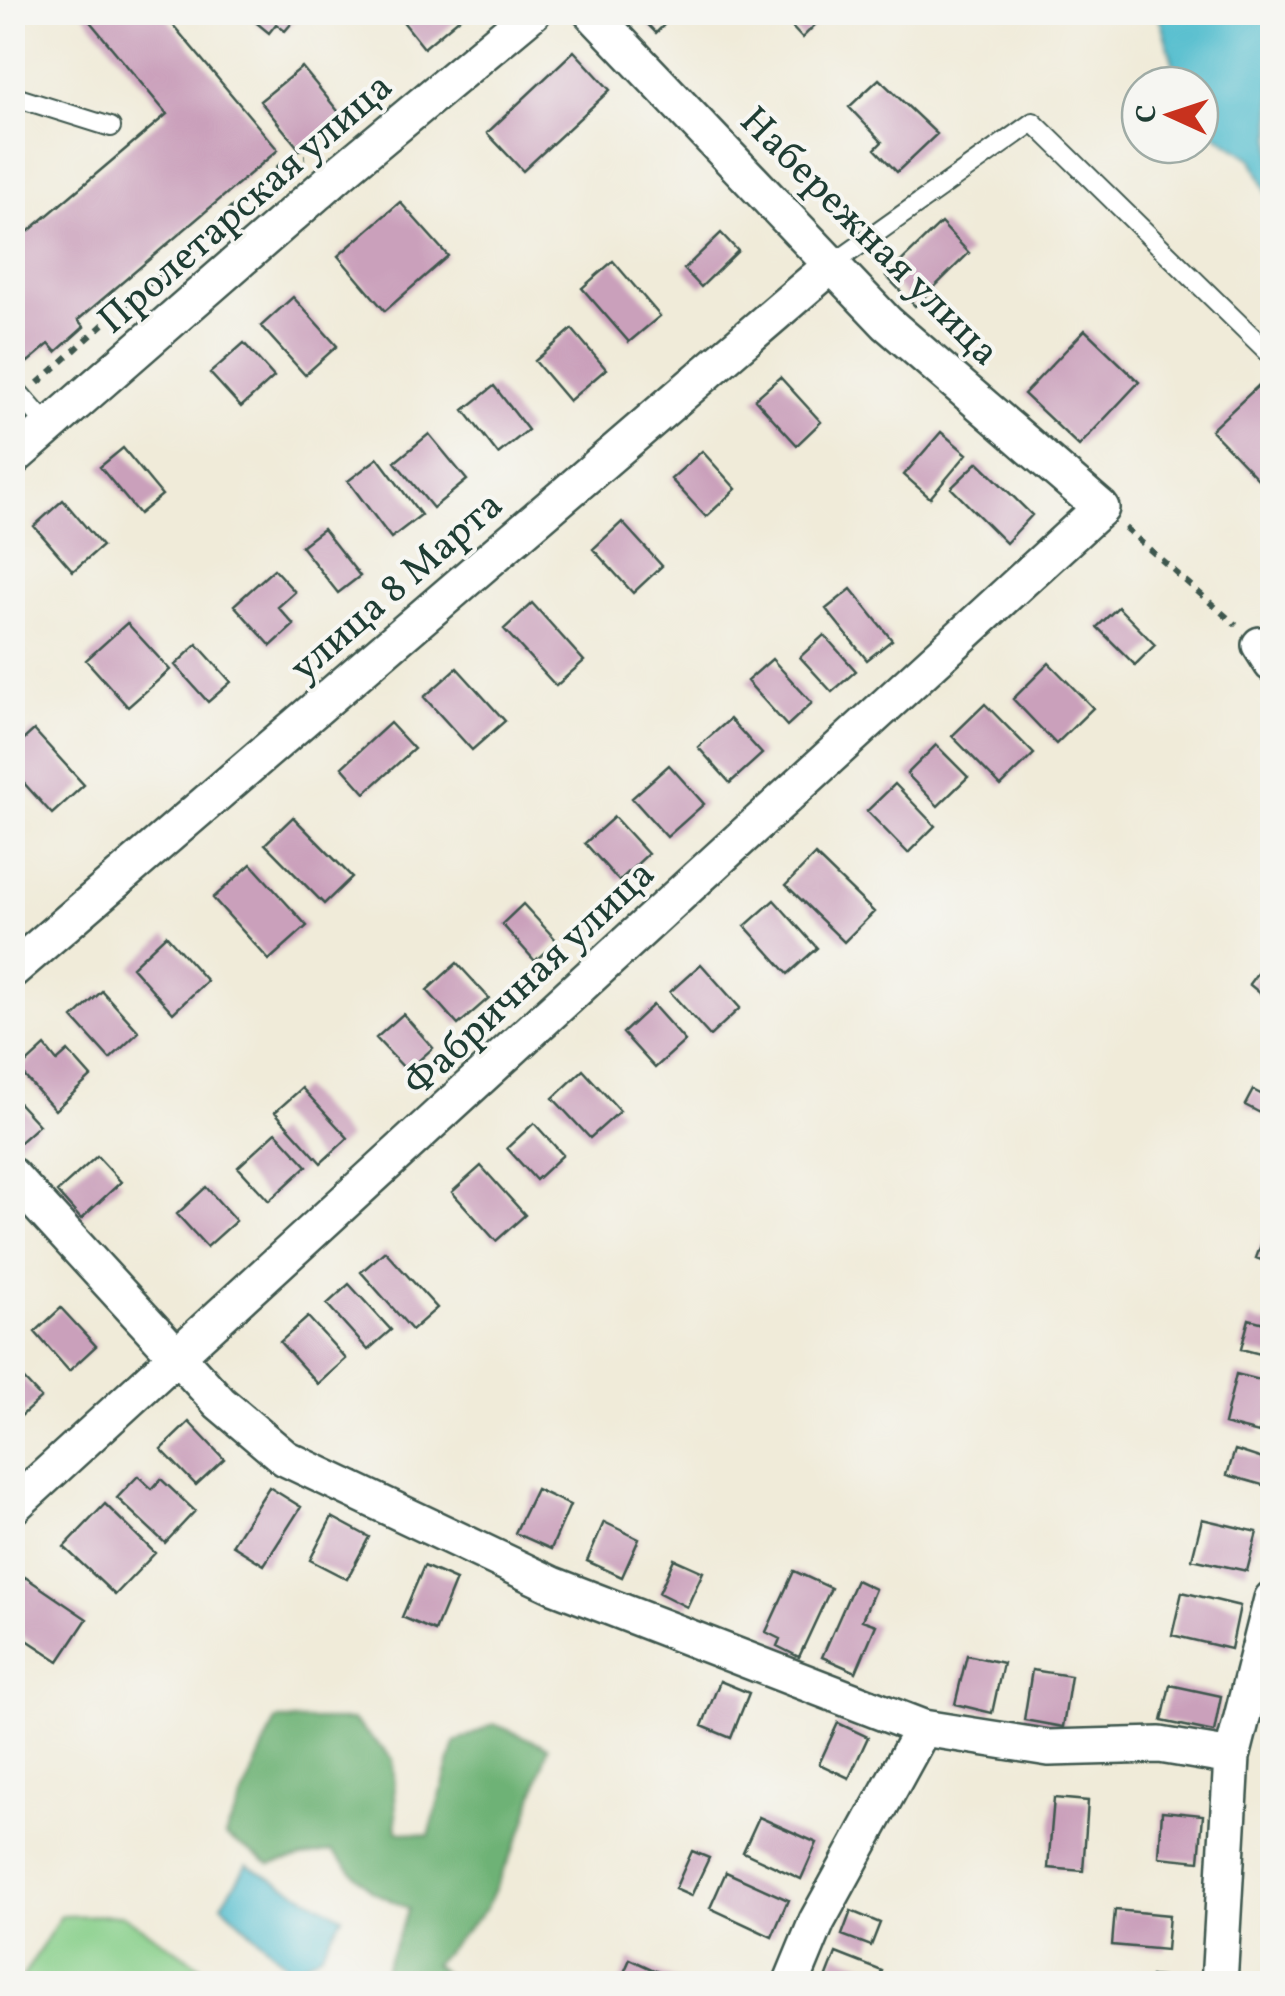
<svg xmlns="http://www.w3.org/2000/svg" width="1285" height="1996" font-family="Vollkorn,serif">
  <style>
    .green { fill: #88cf8a; stroke: #54865f; stroke-width: 2.5 }
    .forest { fill: #6eb276; stroke: #467855; stroke-width: 2.5 }
    .water { fill: #52bdce; stroke: #387d81; stroke-width: 2.5 }
    .building { fill: #caa0bb }
    .lines { fill: none; stroke-linecap: round; stroke-linejoin: round }
    .lane-casing { stroke: #3e574d; stroke-width: 22 }
    .street-casing { stroke: #3e574d; stroke-width: 40 }
    .path { stroke: #3e574d; stroke-width: 6; stroke-dasharray: 8 8; stroke-linecap: butt }
    .lane { stroke: #fff; stroke-width: 18 }
    .street { stroke: #fff; stroke-width: 35 }
    .labels { text-anchor: middle; stroke-width: 8; stroke-linejoin: round; paint-order: stroke }
    .street-label { font-size: 40px; fill: #1f3d34; stroke: #f6f6f2 }
  </style>
  <rect width="100%" height="100%" fill="#f6f6f2"/>
  <filter id="ink" filterUnits="userSpaceOnUse"><feTurbulence type="fractalNoise" baseFrequency=".01" numOctaves="2"/><feDisplacementMap in="SourceGraphic" scale="20" xChannelSelector="R" yChannelSelector="G"/><feConvolveMatrix kernelMatrix="1 2 1 2 8 2 1 2 1" color-interpolation-filters="sRGB"/></filter>
  <filter id="wash" filterUnits="userSpaceOnUse"><feTurbulence type="fractalNoise" baseFrequency=".0048" numOctaves="4" result="noise"/><feDisplacementMap in="SourceGraphic" scale="40" xChannelSelector="R" yChannelSelector="G"/><feGaussianBlur stdDeviation="2.25" result="paint"/><feColorMatrix in="noise" values="0 0 0 0 0 0 0 0 0 0 0 0 0 0 0 0 0 1.4 0 .05"/><feComposite in="paint" operator="in"/></filter>
  <g filter="url(#wash)">
    <rect width="100%" height="100%" fill="#f0ebd9"/>
    <path class="green" d="M123 1915 207 1971 248 1983H19L61 1916Z
      M350 1963 376 1983H305Z"/>
    <path class="forest" d="M276 1720H353L393 1759 397 1831 429 1836 455 1743 494 1724 548 1747 524 1827 485 1910 434 1964 454 1983H379L409 1909 373 1892 332 1851 270 1864 225 1836Z"/>
    <path class="water" d="M1158 13H1272V204L1252 159 1200 124V85H1180Z
      M247 1865 342 1916 320 1954 292 1970 222 1904Z"/>
    <g id="blocks">
      <path class="building" d="M12 12H33L12 30Z
        M82 12H162L278 150 78 320 84 327 56 352 49 344 28 362 12 344V224L23 236 167 114Z
        M258 12H301L285 31 276 24 269 33 252 19Z
        M410 12H457L461 17 424 48 401 19Z
        M636 12H677L656 33Z
        M778 12H828L802 38Z
        M574 51 610 90 523 171 487 133Z
        M302 67 342 116 300 150 260 101Z
        M879 79 937 134 897 172 875 149 882 142 849 107Z
        M400 202 448 256 385 311 338 256Z
        M941 223 969 253 915 306 886 276Z
        M721 233 738 251 701 287 684 269Z
        M613 261 660 316 629 342 582 288Z
        M293 297 337 346 305 375 261 326Z
        M572 329 606 369 569 401 535 361Z
        M1085 330 1139 382 1079 446 1024 394Z
        M244 343 274 377 241 407 210 373Z
        M780 377 821 422 797 445 755 399Z
        M1260 384 1272 397V465L1258 479 1211 430Z
        M494 386 528 430 498 454 464 410Z
        M941 432 967 454 930 498 904 475Z
        M429 434 467 480 433 508 395 462Z
        M123 448 162 495 139 514 100 467Z
        M702 451 736 489 706 517 671 479Z
        M378 458 421 515 391 538 348 481Z
        M978 462 1032 515 1006 543 951 488Z
        M63 500 102 546 73 571 34 526Z
        M622 522 662 566 633 593 593 549Z
        M323 529 360 576 338 593 301 546Z
        M274 569 295 592 278 607 294 625 271 646 234 605Z
        M851 589 892 640 867 660 826 609Z
        M532 603 584 661 556 686 504 629Z
        M1118 607 1155 645 1135 665 1097 627Z
        M127 623 170 670 128 707 86 660Z
        M824 635 856 671 832 692 800 657Z
        M197 644 231 682 208 702 175 665Z
        M772 659 812 703 787 726 747 681Z
        M1049 663 1093 708 1056 744 1013 699Z
        M457 668 505 721 472 750 424 697Z
        M985 704 1034 754 1001 786 952 736Z
        M730 719 762 754 730 783 698 747Z
        M390 723 414 749 365 793 342 767Z
        M34 730 84 785 52 814 12 770V750Z
        M936 745 968 777 938 806 907 774Z
        M669 765 704 804 667 837 632 798Z
        M895 784 935 826 908 853 867 811Z
        M293 817 352 877 324 904 265 844Z
        M614 817 648 854 619 881 585 843Z
        M815 855 874 912 844 942 786 885Z
        M251 864 307 926 269 960 213 898Z
        M774 900 817 948 788 974 745 926Z
        M523 904 557 941 535 961 502 924Z
        M166 935 207 981 173 1013 132 967Z
        M1270 956 1272 958V1003L1249 984Z
        M457 963 489 998 458 1025 427 990Z
        M701 964 740 1008 710 1036 670 992Z
        M102 991 139 1032 110 1059 73 1018Z
        M653 1005 685 1041 655 1068 623 1033Z
        M403 1014 433 1048 407 1071 376 1038Z
        M45 1046 57 1061 68 1051 91 1077 55 1110 19 1070Z
        M583 1070 620 1111 590 1138 553 1098Z
        M302 1088 348 1138 321 1163 275 1112Z
        M1253 1090 1272 1100 1268 1117 1245 1105Z
        M12 1096 39 1125 12 1149Z
        M534 1123 563 1155 536 1180 507 1148Z
        M276 1132 307 1166 269 1201 238 1167Z
        M97 1156 121 1182 81 1219 57 1192Z
        M481 1166 525 1215 496 1241 452 1192Z
        M206 1187 236 1221 207 1247 177 1214Z
        M1268 1226 1272 1228V1264L1256 1258Z
        M385 1251 437 1308 412 1330 361 1272Z
        M349 1284 391 1330 368 1350 327 1304Z
        M61 1308 96 1346 69 1371 35 1332Z
        M308 1317 346 1359 318 1384 280 1342Z
        M1249 1319 1272 1325V1357L1241 1349Z
        M16 1371 41 1398 20 1417 12 1408V1373Z
        M1236 1374 1272 1383V1423L1263 1420 1259 1433 1224 1424Z
        M189 1422 224 1459 196 1485 161 1449Z
        M1235 1450 1272 1462 1266 1486 1227 1475Z
        M138 1476 152 1489 161 1479 195 1511 165 1543 117 1498Z
        M269 1487 301 1507 264 1565 232 1545Z
        M536 1489 570 1505 551 1549 515 1533Z
        M105 1504 155 1553 115 1595 64 1547Z
        M332 1517 369 1537 347 1579 310 1560Z
        M1202 1519 1257 1532 1247 1571 1192 1559Z
        M604 1522 639 1539 622 1577 587 1561Z
        M674 1559 703 1572 687 1607 659 1593Z
        M424 1566 456 1580 435 1631 402 1617Z
        M794 1571 831 1588 799 1657 777 1646 780 1639 766 1632Z
        M25 1577 87 1619 59 1661 12 1630V1596Z
        M856 1580 875 1589 862 1620 876 1625 856 1672 822 1657Z
        M1182 1592 1240 1606 1231 1649 1172 1635Z
        M967 1655 1003 1663 992 1713 955 1704Z
        M1032 1670 1071 1676 1063 1727 1024 1720Z
        M720 1681 749 1693 731 1738 702 1726Z
        M1170 1685 1221 1696 1214 1732 1162 1721Z
        M838 1723 868 1737 849 1778 819 1764Z
        M1054 1798 1088 1801 1083 1871 1048 1868Z
        M1162 1811 1203 1815 1199 1861 1159 1857Z
        M759 1817 817 1843 801 1879 743 1852Z
        M692 1851 709 1858 691 1896 675 1889Z
        M726 1872 788 1900 772 1937 710 1908Z
        M1115 1910 1169 1915 1166 1950 1112 1945Z
        M851 1911 880 1923 871 1946 842 1935Z
        M836 1953 882 1971 877 1984H824Z
        M630 1959 684 1984H619Z
        M1151 1976 1195 1980 1194 1984H1151Z"/>
    </g>
  </g>
  <g filter="url(#ink)">
    <use href="#blocks" fill-opacity="0" stroke="#3e574d" stroke-width="2.5"/>
    <g class="lines">
      <g class="lane-casing">
        <path id="lane" d="M12 96 111 127
          M833 264 1033 122 1272 356
          M12 385 49 427"/>
      </g>
      <g class="street-casing">
        <path id="street" d="M12 459 341 172 533 12
          M1260 645 1272 664
          M12 970 833 264
          M12 1176 220 1403 285 1458 553 1585 923 1728 1049 1748 1160 1745 1232 1757
          M12 1507 1101 508 887 323 591 12
          M791 1984 817 1921 923 1728
          M1219 1984 1232 1757 1272 1599"/>
      </g>
      <path class="path" d="M38 383 288 159 305 157
        M1125 528 1236 625"/>
      <use href="#lane" class="lane"/>
      <use href="#street" class="street"/>
    </g>
  </g>
  <g class="labels">
    <g class="street-label">
      <text transform="translate(244 202) rotate(-41)" y="14">Пролетарская улица</text>
      <text transform="translate(871 235) rotate(45)" y="14">Набережная улица</text>
      <text transform="translate(395 585) rotate(-41)" y="14">улица 8 Марта</text>
      <text transform="translate(528 977) rotate(-43)" y="14">Фабричная улица</text>
    </g>
  </g>
  <rect width="1285" height="1996" fill="none" stroke="#f6f6f2" stroke-width="50"/>
  <g transform="translate(1170 115) rotate(273)"><circle r="48" fill="#f6f6f2" stroke="#a0aca6" stroke-width="2.5"/>
  <path d="M0-8L18 38L0 25L-18 38Z" fill="#c8321e"/>
  <text y="-15" font-size="28" font-weight="bold" text-anchor="middle" fill="#1f3d34">С</text>
  </g>
</svg>
